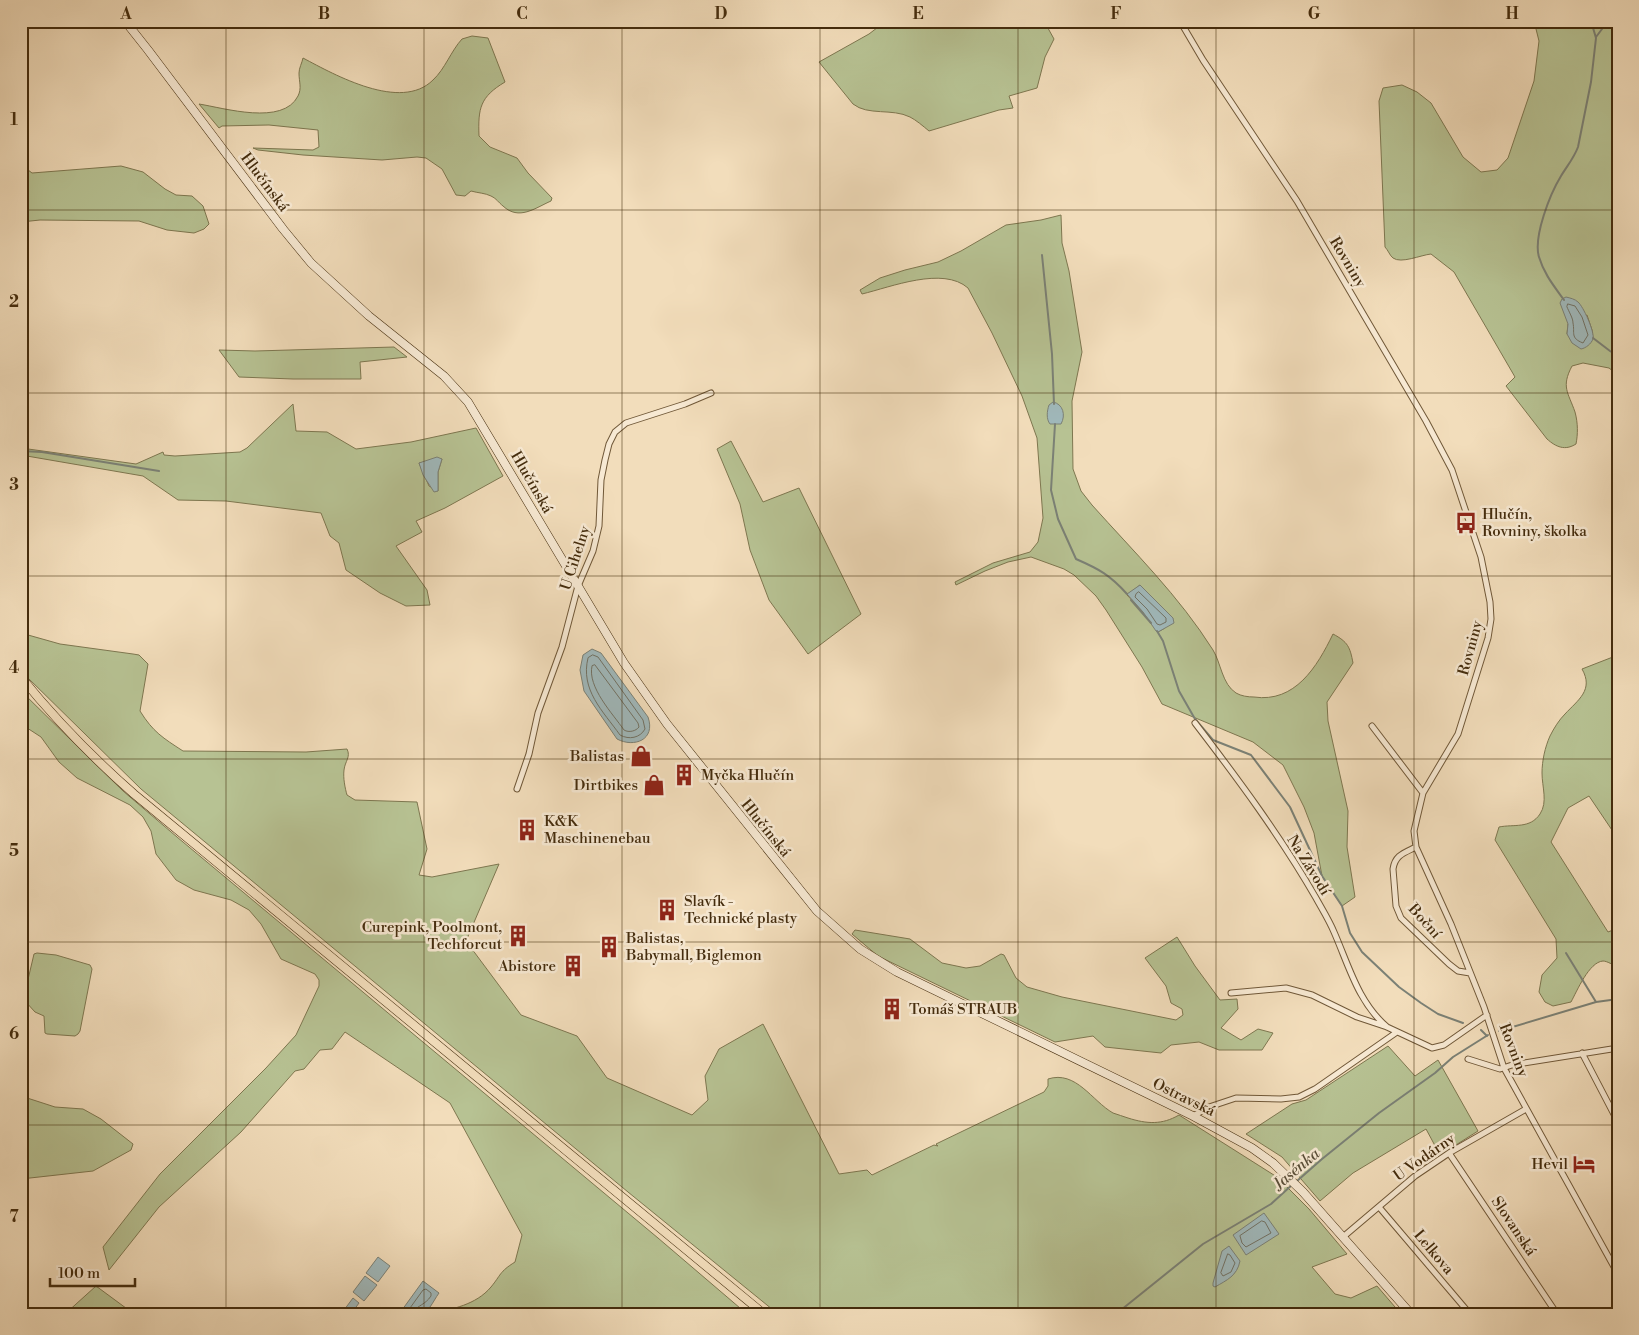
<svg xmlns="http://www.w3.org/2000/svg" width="1639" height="1335" font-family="'Libre Bodoni',serif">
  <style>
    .green { fill: #b7c293; stroke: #7e7750; fill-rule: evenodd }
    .water { fill: #a0b9bc; stroke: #7b8176 }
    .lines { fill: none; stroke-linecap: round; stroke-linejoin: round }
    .shore { stroke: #727264; stroke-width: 1 }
    .stream { stroke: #7b8176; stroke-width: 2 }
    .street-casing { stroke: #705838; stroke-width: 7 }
    .secondary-casing { stroke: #442c0d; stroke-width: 9 }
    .primary-casing { stroke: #442c0d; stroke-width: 9 }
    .street { stroke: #f7e9d3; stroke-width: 5 }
    .secondary { stroke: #f7e9d3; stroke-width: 8 }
    .primary { stroke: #f2ddbb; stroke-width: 8 }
    .grid { fill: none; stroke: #442c0d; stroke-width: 1; stroke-opacity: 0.55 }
    .labels { text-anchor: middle; stroke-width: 5; stroke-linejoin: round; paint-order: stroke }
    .street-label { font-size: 15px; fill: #442c0d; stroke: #f7e9d3 }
    .poi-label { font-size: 15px; fill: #442c0d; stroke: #f7e9d3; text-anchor: start }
    .water-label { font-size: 16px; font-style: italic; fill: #5b4f39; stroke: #f7e9d3 }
    .neatline { fill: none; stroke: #442c0d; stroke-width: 2 }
    .grid-label { font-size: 16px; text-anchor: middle; font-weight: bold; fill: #442c0d }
  </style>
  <rect width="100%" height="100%" fill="#f2ddbb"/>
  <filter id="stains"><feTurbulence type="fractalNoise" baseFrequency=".004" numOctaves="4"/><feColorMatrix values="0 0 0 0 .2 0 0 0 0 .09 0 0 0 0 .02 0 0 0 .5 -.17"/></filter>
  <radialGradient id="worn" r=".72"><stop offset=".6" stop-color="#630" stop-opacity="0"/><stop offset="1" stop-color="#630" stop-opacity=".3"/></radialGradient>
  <path class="green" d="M886 21H1044L1054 39 1045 57 1037 88 1009 96 1013 108 999 110 929 131C923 126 916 120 910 117 892 108 868 116 853 104L819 62 869 34Z
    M1534 21H1618V375L1609 368 1583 363 1572 366C1561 387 1568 392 1575 412 1578 423 1578 434 1576 444 1565 451 1556 447 1547 439L1506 386 1515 377 1454 272 1431 254C1421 255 1401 264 1393 258 1390 256 1388 250 1385 247L1379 101 1383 88 1402 85 1417 92 1431 103 1463 157 1481 172 1497 170 1508 158 1534 81 1539 41ZM1587 315 1592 330 1593 339 1567 334 1568 324Z
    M472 36 488 38 505 82C480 97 478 108 479 136L490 147 517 158 528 173 552 198 551 201C535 208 519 221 503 206 498 202 497 199 491 196 485 193 478 193 471 191L465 196 456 195 442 169 426 158 417 157 382 160 303 155 258 150 253 148 313 150 319 147 318 130 269 125 222 126 219 128 199 104C224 108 283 126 298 96 302 88 299 82 299 73 299 68 302 63 303 58 335 75 401 112 433 80 445 69 451 51 462 39Z
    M23 166 32 173 121 166 143 172 165 189 176 195 192 196 203 206 209 224 204 229 194 233 167 230 139 221 40 220 21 222V167Z
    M1061 215 1062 243 1069 271 1082 352 1072 401 1073 469 1081 491 1092 505C1134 552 1179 596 1213 650 1221 663 1222 684 1236 693 1241 696 1248 697 1254 697 1295 703 1317 667 1333 634 1348 642 1350 647 1353 663L1327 702 1328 721 1348 811 1347 847 1355 897 1342 906 1322 876 1314 833 1304 807 1283 765 1253 742 1162 704 1142 667 1106 610 1096 596 1074 575 1064 569 1031 557 1008 562 985 571 956 585 955 582 993 563 1030 552 1038 542 1043 518 1037 438 1022 396 992 333 968 288C943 266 891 287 862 294L860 290 880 278 905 270 938 262 961 251 1006 225 1041 220ZM1140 585 1173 618 1165 628 1158 632 1143 612 1127 595Z
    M394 347 407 357 360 362 361 379H293L239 377 219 350 255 351Z
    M293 404 296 431 327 432 356 449 411 442 476 428 503 476 445 508 416 521 422 532 396 546 427 590 430 605 406 606 380 593 346 570 339 543 330 536 321 513 226 501 178 500 143 476 21 455V448L136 464 163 452 164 455 175 456 240 452 247 448ZM442 459 438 472V491L429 486 419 463Z
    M731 441 763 502 799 488 861 614 808 654 769 600 750 550 740 504 717 449Z
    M21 633 60 644 133 654 139 655 148 664 140 711C153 732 163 738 183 751L306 752 347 749C351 757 345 761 344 770 343 778 345 788 347 795L355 800 417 802 427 849 419 875 432 877 499 864 466 941 521 1015 577 1036 607 1078 692 1115 708 1100 705 1076 719 1049 763 1024 839 1174 867 1170 872 1175 934 1145 938 1146 936 1144 1044 1092 1048 1086V1079C1076 1070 1092 1101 1113 1113 1118 1115 1123 1116 1128 1118 1147 1124 1162 1125 1179 1115L1277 1177 1309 1209 1347 1254 1312 1267 1335 1294 1351 1298 1377 1286 1401 1314H778L628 1192 141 789 27 677 21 670Z
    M1618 655V839L1589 796 1568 808 1551 842 1608 932 1618 928V967C1613 965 1607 961 1603 961 1589 962 1577 991 1571 1002L1553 1006 1545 1002 1539 992 1542 975 1557 958 1556 939 1495 840 1499 827C1514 824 1530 829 1540 814 1548 802 1542 787 1542 773 1542 761 1545 747 1550 736 1554 728 1559 720 1565 714 1578 700 1594 690 1582 669Z
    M21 691 123 791 177 837 658 1238 747 1314H431C452 1309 476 1305 491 1287 501 1275 499 1272 515 1262L522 1235 450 1103 345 1032 332 1049 320 1050 304 1069 295 1071 241 1132 159 1207 109 1270 103 1247 160 1174 266 1068 296 1035 319 986V980L315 974 281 959 261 924 249 910 231 900 194 890 176 880 156 854 151 831 143 817 130 805 77 778 59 762 41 737 21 724Z
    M855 930 910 939 942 963 966 968 980 966 1001 954 1004 955 1016 978 1027 987 1062 997 1176 1020 1183 1015 1182 1009 1171 1003 1166 986 1145 958 1177 937 1195 966 1220 1000 1237 999 1238 1009 1221 1028 1241 1040 1258 1029 1273 1033 1262 1050H1219L1199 1042 1171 1045 1161 1053 1105 1047 1093 1036 1055 1042 878 956 852 934Z
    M37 953 56 955 90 965 92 969 80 1031 78 1034 75 1036 47 1034 45 1033 44 1016 35 1012 25 1001 26 988 34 954Z
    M1388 1046 1415 1076 1438 1060 1478 1131 1440 1155 1426 1129 1353 1173 1320 1201 1282 1157 1246 1134 1292 1104 1306 1100Z
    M21 1096 55 1107 83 1109 101 1119 133 1144 131 1150 93 1171 21 1179Z
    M96 1286 134 1314H65Z"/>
  <path class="water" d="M1566 297C1570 298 1575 299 1578 302 1583 306 1595 332 1593 339 1591 344 1586 348 1581 349L1572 343 1567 334 1568 324 1560 303 1562 299Z
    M1053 402C1063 404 1066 415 1061 424H1050C1046 419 1047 411 1049 405Z
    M437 457 442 459 438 472V491L434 492 423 475 419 463Z
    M1140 585 1173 618 1174 623 1158 632 1156 631 1143 612 1127 594Z
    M592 649 601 653 648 717C656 740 634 748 617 739L584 691 580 670 583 655Z
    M1264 1213 1279 1234 1246 1255 1233 1235Z
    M1229 1246 1240 1261C1237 1276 1227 1280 1215 1287L1213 1286V1283L1222 1251Z
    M378 1257 390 1266 378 1282 366 1273Z
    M365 1276 377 1285 364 1301 353 1292Z
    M423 1281 439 1293C436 1297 433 1303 430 1307 423 1313 410 1316 402 1310Z
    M353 1298 359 1303 351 1314H341Z"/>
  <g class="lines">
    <path class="shore" d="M1568 304 1575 306 1582 317 1588 335 1583 343C1570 338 1575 333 1573 323 1573 318 1569 312 1567 307Z
      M1139 592 1166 618V622L1160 625 1157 624 1147 609 1135 597 1136 594Z
      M593 655 598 657 643 720 645 729C640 738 629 740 620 735 603 711 580 690 588 658Z
      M595 665 638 723 639 727C636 731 629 733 624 730 613 714 587 687 592 666Z
      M1262 1221 1265 1222 1271 1233 1246 1247 1242 1243 1240 1236Z
      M1228 1254 1230 1255 1235 1263 1231 1272 1223 1276 1221 1273Z
      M410 1314 411 1312 410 1308 423 1290 426 1289 431 1293V1296C425 1305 418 1305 413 1312L414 1314"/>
    <path class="stream" d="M1596 37 1608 21
      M1042 255 1052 354 1054 404
      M1564 300C1554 286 1544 274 1539 257 1533 237 1550 194 1561 176 1567 166 1574 158 1578 147L1591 82 1596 38 1591 21
      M1593 338 1610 351 1618 356
      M1055 424 1051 490 1058 519 1076 559C1099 569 1110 575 1127 594
      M21 451 42 452 159 471
      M1131 600 1151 623
      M1157 631 1163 641 1179 691 1195 719 1213 740 1251 755 1290 807 1322 876 1342 906 1350 933 1362 952 1399 987 1421 1003 1438 1014 1463 1023
      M1566 953 1596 1002
      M1481 1030 1487 1036
      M1499 1031 1596 1002 1618 999
      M1297 1181 1322 1159 1379 1113 1435 1073 1453 1057 1488 1035
      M1116 1314 1203 1244 1271 1204 1293 1184"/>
    <g class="street-casing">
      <path id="street" d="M1180 21 1203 60 1297 201 1426 421 1452 470 1481 557 1490 602 1491 619 1488 638 1458 734 1423 793 1414 831 1416 847 1451 924 1484 1007 1504 1068 1618 1274
        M1195 723C1238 779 1281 837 1316 898 1322 909 1329 920 1334 932 1349 966 1358 1002 1387 1027
        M1372 726 1423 793
        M517 789 529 754 538 713 562 647 578 586 593 551 599 526 601 480 605 460 609 444 615 432 626 423 685 404 711 393
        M1416 847C1404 853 1395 855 1393 869L1396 906 1401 918 1449 964 1458 971 1470 973
        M1231 993 1286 988 1312 995 1357 1017 1387 1027 1432 1048 1444 1045 1487 1015
        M1582 1053 1618 1122
        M1468 1059 1500 1069 1512 1065 1618 1048
        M1193 1116 1209 1107 1236 1098 1281 1099 1299 1097 1315 1089 1397 1032
        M1449 1153 1557 1314
        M1379 1207 1470 1314
        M1343 1237 1415 1176 1449 1153 1526 1109"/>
    </g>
    <g class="secondary-casing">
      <path id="secondary" d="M125 21 148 50 283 229 311 263 369 316 444 376 468 402 624 663 667 724 817 911 860 949 897 972 1193 1116 1252 1148 1273 1163 1303 1192 1411 1314"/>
    </g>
    <g class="primary-casing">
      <path id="primary" d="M21 677C55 719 93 758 134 794L764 1314"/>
    </g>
    <use href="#street" class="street"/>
    <use href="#secondary" class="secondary"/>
    <use href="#primary" class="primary"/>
  </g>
  <path class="grid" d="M226 21V1314M424 21V1314M622 21V1314M820 21V1314M1018 21V1314M1216 21V1314M1414 21V1314M21 210H1618M21 393H1618M21 576H1618M21 759H1618M21 942H1618M21 1125H1618"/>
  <defs>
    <g id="bus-bare" transform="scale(1.725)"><path d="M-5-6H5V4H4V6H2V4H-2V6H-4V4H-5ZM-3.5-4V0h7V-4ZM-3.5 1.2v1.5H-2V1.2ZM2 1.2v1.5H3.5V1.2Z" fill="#8f2418" stroke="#f7e9d3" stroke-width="2.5" paint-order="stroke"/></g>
    <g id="shop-bare" transform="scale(1.725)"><path d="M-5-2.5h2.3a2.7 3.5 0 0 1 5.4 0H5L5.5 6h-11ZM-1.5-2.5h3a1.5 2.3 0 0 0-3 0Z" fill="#8f2418" stroke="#f7e9d3" stroke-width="2.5" paint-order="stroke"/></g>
    <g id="building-bare" transform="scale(1.725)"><path d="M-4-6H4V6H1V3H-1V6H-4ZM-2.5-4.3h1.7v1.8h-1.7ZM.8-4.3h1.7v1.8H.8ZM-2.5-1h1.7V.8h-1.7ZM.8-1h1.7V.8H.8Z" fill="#8f2418" stroke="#f7e9d3" stroke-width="2.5" paint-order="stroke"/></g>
    <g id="hotel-bare" transform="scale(1.725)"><path d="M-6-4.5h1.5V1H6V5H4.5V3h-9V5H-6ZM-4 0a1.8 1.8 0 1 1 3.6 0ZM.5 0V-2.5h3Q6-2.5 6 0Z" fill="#8f2418" stroke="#f7e9d3" stroke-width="2.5" paint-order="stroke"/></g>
  </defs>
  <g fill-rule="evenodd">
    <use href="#bus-bare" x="1466" y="523"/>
    <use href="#shop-bare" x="641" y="756"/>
    <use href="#building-bare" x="684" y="775"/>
    <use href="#shop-bare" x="654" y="785"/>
    <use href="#building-bare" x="527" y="830"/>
    <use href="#building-bare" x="667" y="910"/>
    <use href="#building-bare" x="518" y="936"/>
    <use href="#building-bare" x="609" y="947"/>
    <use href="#building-bare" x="573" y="966"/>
    <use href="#building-bare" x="892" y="1009"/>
    <use href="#hotel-bare" x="1584" y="1164"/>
  </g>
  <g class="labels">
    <g class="street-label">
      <text transform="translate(265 182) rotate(53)" y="5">Hlučínská</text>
      <text transform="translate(1348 262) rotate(59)" y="5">Rovniny</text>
      <text transform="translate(532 482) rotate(60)" y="5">Hlučínská</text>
      <text transform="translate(575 558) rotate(-72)" y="5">U Cihelny</text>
      <text transform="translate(1470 648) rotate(-75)" y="5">Rovniny</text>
      <text transform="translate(766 828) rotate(51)" y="5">Hlučínská</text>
      <text transform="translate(1309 865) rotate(58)" y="5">Na Závodí</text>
      <text transform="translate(1425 921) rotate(48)" y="5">Boční</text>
      <text transform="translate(1514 1050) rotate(69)" y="5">Rovniny</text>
      <text transform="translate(1184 1097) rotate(26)" y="5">Ostravská</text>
      <text transform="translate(1424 1157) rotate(-35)" y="5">U Vodárny</text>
      <text transform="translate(1514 1226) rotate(56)" y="5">Slovanská</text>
      <text transform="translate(1434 1252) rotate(50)" y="5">Lelkova</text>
    </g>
    <g class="poi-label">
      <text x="1482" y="519">Hlučín,<tspan x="1482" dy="17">Rovniny, školka</tspan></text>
      <text x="624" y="761" text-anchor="end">Balistas</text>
      <text x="701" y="780">Myčka Hlučín</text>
      <text x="638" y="790" text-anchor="end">Dirtbikes</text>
      <text x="544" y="826">K&amp;K<tspan x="544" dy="17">Maschinenebau</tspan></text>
      <text x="684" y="906">Slavík -<tspan x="684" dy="17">Technické plasty</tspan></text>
      <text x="502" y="932" text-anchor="end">Curepink, Poolmont,<tspan x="502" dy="17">Techforcut</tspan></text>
      <text x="626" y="943">Balistas,<tspan x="626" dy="17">Babymall, Biglemon</tspan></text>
      <text x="556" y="971" text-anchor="end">Abistore</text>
      <text x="909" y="1014">Tomáš STRAUB</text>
      <text x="1568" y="1169" text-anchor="end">Hevil</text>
    </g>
    <g class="water-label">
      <text transform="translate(1296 1168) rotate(-40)" y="6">Jasénka</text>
    </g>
  </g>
  <rect width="1639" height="1335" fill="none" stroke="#f2ddbb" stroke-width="55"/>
  <path d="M50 1278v8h85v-8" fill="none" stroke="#442c0d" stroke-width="2.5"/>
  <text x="58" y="1278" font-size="15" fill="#442c0d" stroke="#f7e9d3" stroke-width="4" paint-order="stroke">100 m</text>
  <rect x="28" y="28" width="1584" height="1280" class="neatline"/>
  <g class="grid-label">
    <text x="126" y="19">A</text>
    <text x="324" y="19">B</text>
    <text x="522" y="19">C</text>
    <text x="721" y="19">D</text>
    <text x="918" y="19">E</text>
    <text x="1116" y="19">F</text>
    <text x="1314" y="19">G</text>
    <text x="1512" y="19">H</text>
    <text x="14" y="125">1</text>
    <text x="14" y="307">2</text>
    <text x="14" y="490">3</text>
    <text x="14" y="673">4</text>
    <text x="14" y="856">5</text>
    <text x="14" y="1039">6</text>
    <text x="14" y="1222">7</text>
  </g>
  <rect width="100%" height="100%" filter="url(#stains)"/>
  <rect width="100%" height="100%" fill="url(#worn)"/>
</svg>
